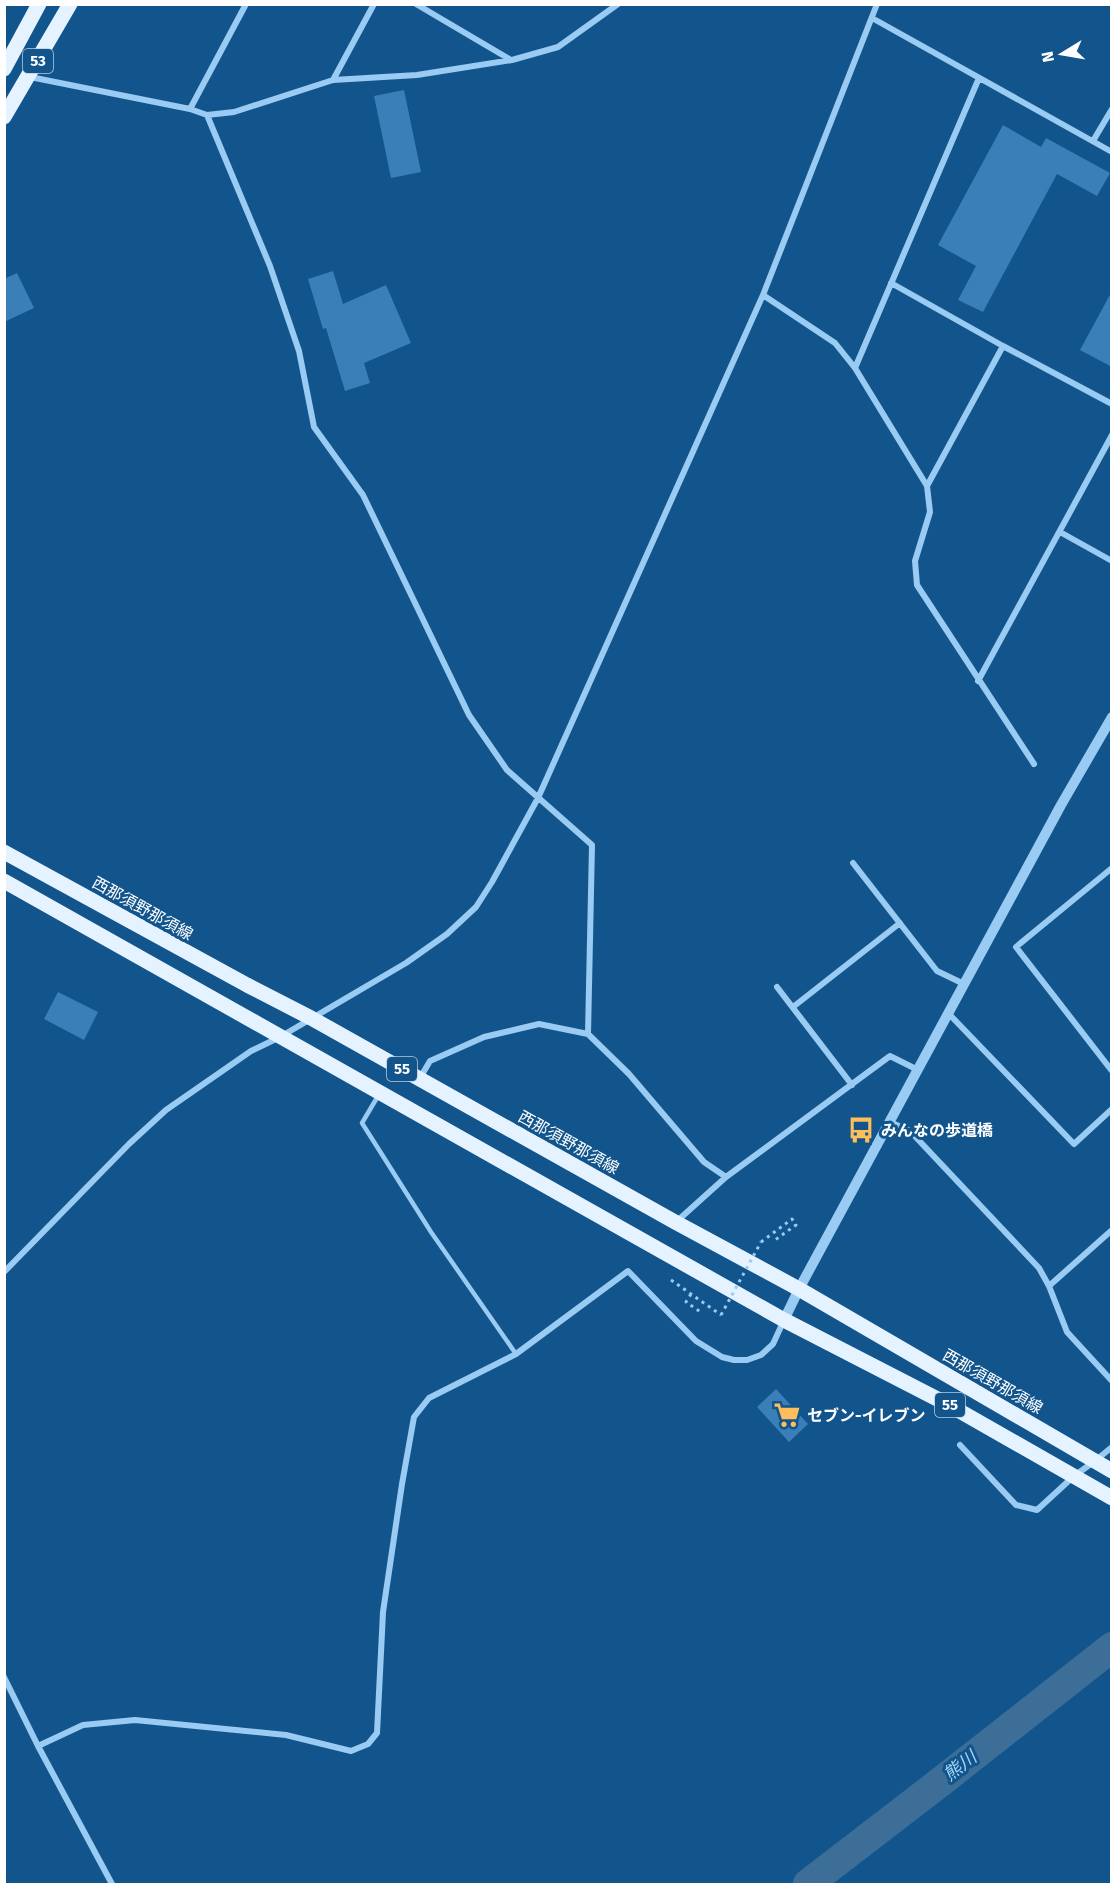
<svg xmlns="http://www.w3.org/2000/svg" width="1116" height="1889" font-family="'Fira Sans','Noto Sans JP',sans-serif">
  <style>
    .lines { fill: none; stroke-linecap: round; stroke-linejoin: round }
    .river { stroke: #3d6e97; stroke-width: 30 }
    .building { fill: #3a7fb7 }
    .path { stroke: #9acbf2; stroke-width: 3; stroke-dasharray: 3 4.5; stroke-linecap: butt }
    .service { stroke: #9acbf2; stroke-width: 4.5 }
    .minor { stroke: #9acbf2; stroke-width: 6 }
    .tertiary { stroke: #9acbf2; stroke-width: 10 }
    .primary { stroke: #e5f2ff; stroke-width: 15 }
    .path-bridge { stroke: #9acbf2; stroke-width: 3; stroke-dasharray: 3 4.5; stroke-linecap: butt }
    .labels { text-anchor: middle; stroke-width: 6; stroke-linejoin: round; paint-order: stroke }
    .shield { fill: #12558d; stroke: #b8ccdd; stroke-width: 1.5 }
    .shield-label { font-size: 15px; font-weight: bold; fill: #fff }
    .street-label { font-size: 16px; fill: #fff; stroke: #12558d }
    .poi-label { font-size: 16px; font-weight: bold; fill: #fff; stroke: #12558d; text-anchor: start }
    .water-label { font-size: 18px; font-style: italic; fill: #a6d5f9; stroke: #12558d }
  </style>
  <rect width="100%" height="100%" fill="#12558d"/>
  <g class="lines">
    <path class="river" d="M808 1884 943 1780 1112 1647"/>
  </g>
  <path class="building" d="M404 90 421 172 391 178 374 96Z
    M1003 125 1041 147 1046 138 1110 173 1097 196 1057 174 983 312 958 300 976 266 938 245Z
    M333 271 343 304 386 285 411 343 364 363 370 383 345 391 326 328 323 329 308 279Z
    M17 273 34 308 4 322V279Z
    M1112 291V367L1080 350Z
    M58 992 98 1012 84 1040 44 1019Z
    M776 1389 808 1424 789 1442 757 1407Z"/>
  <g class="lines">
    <path class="path" d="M761 1242 792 1219 796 1225 775 1240
      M671 1280 721 1315
      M691 1294 686 1302 702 1313"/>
    <path class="service" d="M378 1096 362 1123 431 1232 516 1354"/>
    <path class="minor" d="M416 4 511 60
      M872 18 1112 152
      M30 77 190 109 207 115 234 112 333 80 417 75 512 60 558 47 618 4
      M333 80 374 4
      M190 109 246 4
      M207 115 270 266 299 351 314 427 363 495 469 715 507 770 592 845 588 1034 629 1074 704 1162 726 1177
      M1093 141 1112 109
      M891 283 1003 346 1112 404
      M763 295 835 343 855 368 927 486 930 512 915 561 917 585 1034 764
      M855 368 979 78
      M927 486 1003 346
      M1060 532 1112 561
      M978 681 1112 435
      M853 863 937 971 964 984
      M1112 868 1016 947 1112 1071
      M777 987 852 1085
      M793 1007 900 923
      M949 1014 1074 1144 1112 1109
      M420 1078 430 1061 484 1037 539 1024 588 1034
      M890 1122 910 1131 1039 1268 1049 1286
      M676 1222 726 1177 890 1056 918 1070
      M1112 1230 1049 1286 1067 1332 1112 1381
      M4 1272 129 1144 166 1110 251 1051 280 1037 406 963 447 934 476 907 492 882 538 798 763 295 877 4
      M960 1445 1016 1505 1037 1510 1074 1476 1095 1461 1112 1447
      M4 1677 38 1746 112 1884
      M38 1746 83 1725 135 1720 286 1735 351 1751 368 1744 377 1733 383 1612 402 1484 414 1417 429 1398 516 1354 628 1271 696 1341 722 1357 734 1360H747L761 1355 773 1344 784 1320"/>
    <path class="tertiary" d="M784 1320 799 1289 1061 805 1112 717"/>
    <path class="primary" d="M4 69 39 4
      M4 117 70 4
      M4 852 247 985 311 1018 675 1222 799 1289 1112 1471
      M4 881 784 1320 949 1405 1112 1498"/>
    <path class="path-bridge" d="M721 1315 761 1242"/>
  </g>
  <defs>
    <g id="bus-bare" transform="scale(2.07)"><path d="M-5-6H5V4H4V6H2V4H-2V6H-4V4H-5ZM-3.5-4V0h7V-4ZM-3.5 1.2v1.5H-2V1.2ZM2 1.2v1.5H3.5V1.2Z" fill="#ffbe5b" stroke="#12558d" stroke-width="2.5" paint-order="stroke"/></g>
    <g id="supermarket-bare" transform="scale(2.07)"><path d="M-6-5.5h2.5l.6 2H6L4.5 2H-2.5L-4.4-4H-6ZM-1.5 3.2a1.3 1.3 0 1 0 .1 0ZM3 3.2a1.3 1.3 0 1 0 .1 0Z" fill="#ffbe5b" stroke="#12558d" stroke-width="2.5" paint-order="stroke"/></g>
  </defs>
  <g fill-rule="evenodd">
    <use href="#bus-bare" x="861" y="1130"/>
    <use href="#supermarket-bare" x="787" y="1415"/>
  </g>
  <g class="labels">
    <g class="shield">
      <rect x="23" y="49" width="30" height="24" rx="4.5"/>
      <rect x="387" y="1057" width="30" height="24" rx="4.5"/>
      <rect x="935" y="1393" width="30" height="24" rx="4.5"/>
    </g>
    <g class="shield-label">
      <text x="38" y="66">53</text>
      <text x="402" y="1074">55</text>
      <text x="950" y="1410">55</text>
    </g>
    <g class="street-label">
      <text transform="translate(143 908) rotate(29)" y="6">西那須野那須線</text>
      <text transform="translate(569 1142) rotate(29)" y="6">西那須野那須線</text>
      <text transform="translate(993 1381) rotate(30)" y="6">西那須野那須線</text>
    </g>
    <g class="poi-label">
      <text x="881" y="1136">みんなの歩道橋</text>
      <text x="807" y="1421">セブン-イレブン</text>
    </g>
    <g class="water-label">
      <text transform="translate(960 1766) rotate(-38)" y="6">熊川</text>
    </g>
  </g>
  <rect width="1116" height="1889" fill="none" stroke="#ffffff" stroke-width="12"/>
  <g transform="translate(1062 54) rotate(259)" stroke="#12558d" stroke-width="4.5" paint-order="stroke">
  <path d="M0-4.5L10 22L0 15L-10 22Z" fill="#ffffff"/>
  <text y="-9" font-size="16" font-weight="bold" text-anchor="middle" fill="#ffffff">N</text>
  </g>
</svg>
